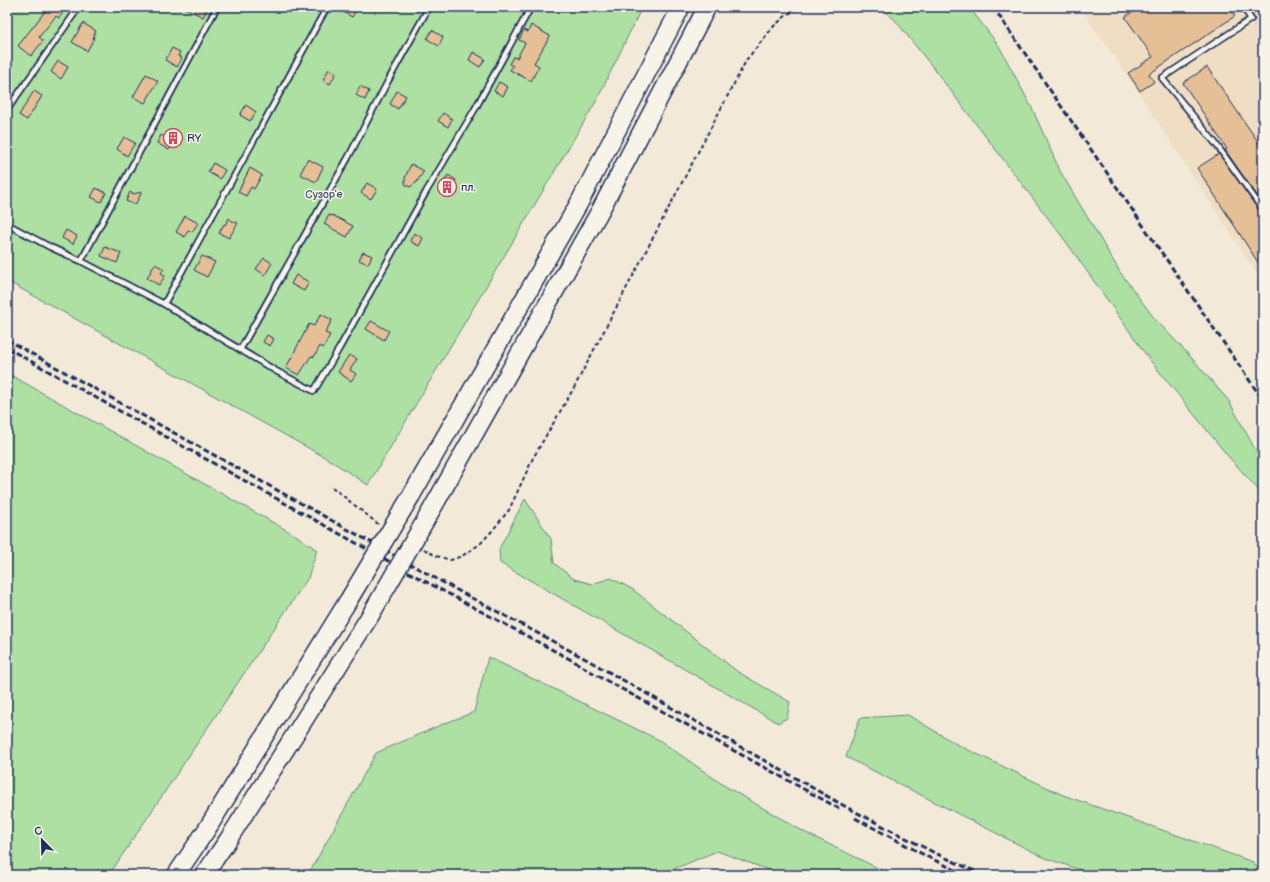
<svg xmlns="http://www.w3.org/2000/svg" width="1270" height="882" font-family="'Balsamiq Sans',sans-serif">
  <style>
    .built { fill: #efddc4 }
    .green { fill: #ade0a2; stroke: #648880 }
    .building { fill: #e5c096; stroke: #1b2f5e }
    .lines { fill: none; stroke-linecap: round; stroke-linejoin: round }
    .service-casing { stroke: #1b2f5e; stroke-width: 8 }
    .motorway-casing { stroke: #1b2f5e; stroke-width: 20 }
    .path { stroke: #1b2f5e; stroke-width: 2; stroke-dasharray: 4 3; stroke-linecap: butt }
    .service { stroke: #f7f3e8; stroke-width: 4.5 }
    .motorway { stroke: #f7f3e8; stroke-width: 17 }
    .rail { stroke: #1b2f5e; stroke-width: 3; stroke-dasharray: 6 3; stroke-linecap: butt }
    .motorway-bridge-casing { stroke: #1b2f5e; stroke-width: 20; stroke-linecap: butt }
    .motorway-bridge { stroke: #f7f3e8; stroke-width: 17 }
    .labels { text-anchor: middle; stroke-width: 3; stroke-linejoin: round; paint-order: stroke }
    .poi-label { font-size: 11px; fill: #1b2f5e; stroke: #f7f3e8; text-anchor: start }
    .park-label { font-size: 11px; fill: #38526c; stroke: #f7f3e8 }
  </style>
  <rect width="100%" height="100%" fill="#f3e9d8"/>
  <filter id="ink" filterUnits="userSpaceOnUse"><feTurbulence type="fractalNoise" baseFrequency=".025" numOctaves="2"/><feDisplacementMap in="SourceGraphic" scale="8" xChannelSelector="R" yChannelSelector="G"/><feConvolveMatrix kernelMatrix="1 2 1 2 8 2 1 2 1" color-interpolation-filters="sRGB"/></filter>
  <g filter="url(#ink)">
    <path class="built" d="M1080 7H1263V283L1129 78Z"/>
    <path class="green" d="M7 7H642L597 100 368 485 328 459 7 281Z
      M879 7H969L999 46 1032 108 1060 171 1120 272 1154 318 1190 356 1229 401 1263 464V495L1227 455 1149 359 1067 243 934 69 895 20Z
      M7 373 297 536 317 550 308 578 109 875H7Z
      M525 499 551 539 554 563 574 579 592 584 611 578 632 589 738 672 790 702 787 718 778 723 500 563 499 549Z
      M488 657 659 740 725 786 806 833 892 875H782L717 851 660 875H308L376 753 443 724 474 712Z
      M908 715 958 745 1063 795 1253 862 1263 875H1095L1045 858 846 757 860 718Z"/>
    <path class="building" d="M42 7H63L61 9 64 11 59 18 56 16 39 37 43 41 31 56 18 46 46 10Z
      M183 7H208L203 17Z
      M334 7H358L352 17Z
      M1131 7H1229L1235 16 1149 74 1154 82 1140 91 1128 73 1153 57 1125 17 1134 11Z
      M83 23 96 31 93 37 94 38 87 51 72 42Z
      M531 25 550 36 534 63 539 66 531 81 510 70 513 66 509 64 513 57 517 58 525 43 519 40 524 30 528 32Z
      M432 30 443 37 439 46 427 39Z
      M172 48 180 52 178 56 182 58 177 67 165 60Z
      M473 52 485 59 480 67 469 60Z
      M58 61 68 67 61 79 51 72Z
      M1207 67 1263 149V204L1225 150 1227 149 1183 83Z
      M329 69 336 73 330 84 323 80Z
      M146 74 158 81 145 103 133 97Z
      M499 82 508 87 503 96 494 91Z
      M360 86 369 91 365 100 356 95Z
      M34 91 42 96 27 120 19 115Z
      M397 91 406 96 398 109 390 104Z
      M246 105 256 112 250 121 240 115Z
      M443 113 452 119 448 127 438 121Z
      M161 135 173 142 169 150 157 143Z
      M124 137 135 143 127 156 117 149Z
      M1219 154 1260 212 1263 214V270L1197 168Z
      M308 159 323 167 316 182 300 174Z
      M213 163 225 170 220 179 208 172Z
      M411 164 424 171 416 183 410 187 405 184V178Z
      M250 168 262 175 254 189 251 187 246 196 238 192Z
      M448 175 456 180 451 190 442 185Z
      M367 183 377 189 371 199 361 193Z
      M96 188 106 193 101 202 91 197Z
      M130 192 133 194 142 192 135 205 126 201Z
      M329 215 332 216V215L353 226 347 237 324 224Z
      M185 216 198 223 192 232 188 230 185 237 176 232Z
      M229 218 232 221 238 223 229 238 219 233 224 224 225 225Z
      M66 230 77 236 73 244 62 238Z
      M414 233 423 238 419 246 410 241Z
      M105 247 121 253 117 263 101 256Z
      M363 252 372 256 368 264 359 260Z
      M202 256 215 262 207 277 194 270Z
      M264 258 272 263 265 275 256 269Z
      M155 264 164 269 161 273 165 276 159 285 147 278Z
      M296 275 309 282 304 291 291 284Z
      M321 314 332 320 325 333 330 335 323 348 320 346 314 357 311 356 299 375 286 368 309 324 314 326Z
      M371 321 389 331 384 340 366 329Z
      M267 335 274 339 270 346 263 342Z
      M349 355 357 359 350 370 356 374 351 381 338 372Z"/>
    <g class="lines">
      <g class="service-casing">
        <path id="service" d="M327 7 164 304 276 371 314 391 340 347 426 192 475 109 531 7
          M1243 7 1251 19 1162 78 1216 144 1263 210
          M7 110 79 7
          M7 224 50 247 81 261
          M164 304 81 261 217 7
          M240 350 348 158 388 81 429 7"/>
      </g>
      <g class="motorway-casing">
        <path id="motorway" d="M411 496 578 205 681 7
          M432 509 600 211 707 7
          M176 875 207 829 348 601
          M204 875 228 840 370 616"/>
      </g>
      <path class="path" d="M332 487 378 524
        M424 549 436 556 451 560 462 556 480 544 492 531 509 510 533 458 575 386 747 59 774 26 788 14 802 7"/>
      <use href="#service" class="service"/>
      <use href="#motorway" class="motorway"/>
      <path class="rail" d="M993 7 1263 400
        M7 340 455 589 584 658 848 808 931 851 983 875
        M7 348 408 572 577 663 600 677 840 809
        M855 818 930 858 966 875"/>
      <g class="motorway-bridge-casing">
        <path id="motorway-bridge" d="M348 601 411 496
          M370 616 432 509"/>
      </g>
      <use href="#motorway-bridge" class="motorway-bridge"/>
    </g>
  </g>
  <defs>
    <g id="building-ring" transform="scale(1)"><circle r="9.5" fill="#f7f3e8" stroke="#d1495b" stroke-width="1.5"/><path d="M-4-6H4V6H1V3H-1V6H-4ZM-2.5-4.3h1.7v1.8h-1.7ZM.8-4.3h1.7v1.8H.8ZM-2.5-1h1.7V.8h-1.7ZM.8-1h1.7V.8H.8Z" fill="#d1495b"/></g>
  </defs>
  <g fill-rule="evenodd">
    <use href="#building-ring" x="173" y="138"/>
    <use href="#building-ring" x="447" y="187"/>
  </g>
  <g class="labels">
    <g class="poi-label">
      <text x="187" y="142">RY</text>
      <text x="461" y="191">пл.</text>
    </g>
    <g class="park-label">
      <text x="324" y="198">Сузорʼе</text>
    </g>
  </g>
  <rect width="1270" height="882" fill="none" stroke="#f7f3e8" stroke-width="24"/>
  <rect x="12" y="12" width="1246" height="858" fill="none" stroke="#1b2f5e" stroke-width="1.5" filter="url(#ink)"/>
  <g transform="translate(42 840) rotate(337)" stroke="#f7f3e8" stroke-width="3" paint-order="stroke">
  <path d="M0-3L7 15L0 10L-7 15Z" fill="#1b2f5e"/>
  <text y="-6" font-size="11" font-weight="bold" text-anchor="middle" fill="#1b2f5e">С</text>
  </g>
</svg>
